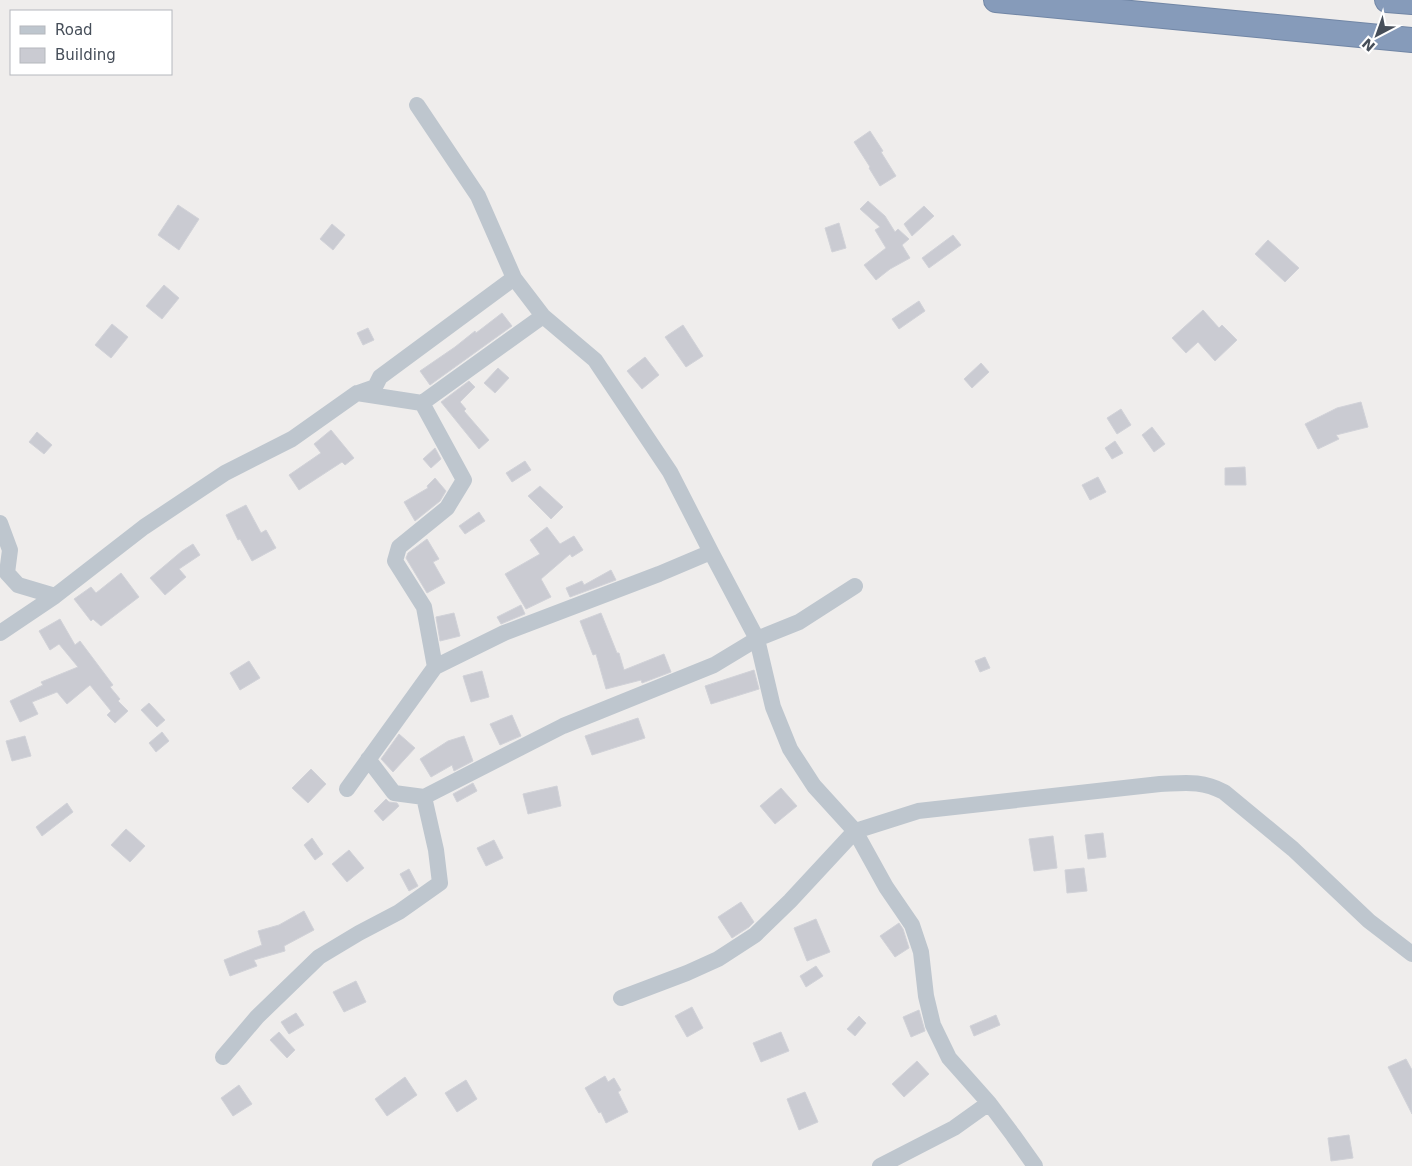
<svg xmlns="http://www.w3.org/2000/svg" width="1412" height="1166" font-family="'DejaVu Sans',sans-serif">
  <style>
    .building { fill: #cacbd2; stroke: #d1d2d8 }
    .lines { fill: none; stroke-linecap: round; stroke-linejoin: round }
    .highway-casing { stroke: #7186a5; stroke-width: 26 }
    .minor { stroke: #bec6ce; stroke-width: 16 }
    .highway { stroke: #869bba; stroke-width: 24 }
  </style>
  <rect width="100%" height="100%" fill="#efedec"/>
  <path class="building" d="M870 131 883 151 881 152 896 176 880 186 869 168 870 167 854 142Z
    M868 201 885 216 895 232 898 229 909 239 902 245 910 258 890 269 876 280 864 265 886 248 875 230 880 227 860 209Z
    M178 205 199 219 179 250 158 235Z
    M924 206 934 216 912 236 904 224Z
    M839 223 846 248 832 252 825 228Z
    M332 224 345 235 333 250 320 239Z
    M953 235 961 245 929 268 922 258Z
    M1268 240 1299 268 1285 282 1255 254Z
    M164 285 179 298 162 319 146 306Z
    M919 301 925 311 899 329 892 319Z
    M1203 310 1219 328 1222 325 1237 340 1215 361 1198 342 1186 353 1172 338Z
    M502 313 512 326 430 385 420 371 455 347 475 331 476 333Z
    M112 324 128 337 111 358 95 345Z
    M683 325 703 356 686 367 665 337Z
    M368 328 374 340 363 345 357 333Z
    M645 357 659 375 642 389 627 371Z
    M981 363 989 372 972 388 964 379Z
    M498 368 509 378 495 393 484 383Z
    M469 381 475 387 460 402 466 409 464 411 489 440 479 449 441 402Z
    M1361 402 1368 427 1336 435 1339 439 1318 449 1305 424 1337 408Z
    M1121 409 1131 425 1117 434 1107 418Z
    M1152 427 1165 444 1154 452 1142 435Z
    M331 430 354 458 345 465 342 462 299 490 289 475 321 453 314 444Z
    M37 432 52 445 44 454 29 442Z
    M1115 441 1123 453 1112 459 1105 448Z
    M435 448 441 459 431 468 423 459Z
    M525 461 531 470 512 482 506 473Z
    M1245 467 1246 485H1225V468Z
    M1098 477 1106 492 1090 500 1082 485Z
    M435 478 446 491 440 501 415 521 404 502 428 488 427 486Z
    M540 486 563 507 551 519 528 496Z
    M246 505 261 533 266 530 276 548 252 561 240 539 238 540 226 515Z
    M479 512 485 521 465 534 459 526Z
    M547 527 560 544 574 536 583 550 572 557 570 554 541 579 551 597 526 609 505 574 540 554 530 540Z
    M427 539 439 559 433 562 445 583 427 593 406 558 408 553Z
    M193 544 200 555 179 569 186 577 165 595 150 578 182 551Z
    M611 570 616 580 570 597 566 588 582 581 584 585Z
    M121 573 139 597 101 626 93 619 91 621 74 599 91 587 96 593Z
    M521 605 525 614 501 624 497 617Z
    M454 613 460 636 440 641 436 617Z
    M601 613 617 653H619L624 670 664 654 671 672 642 683 641 680 606 689 596 654 593 655 580 621Z
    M60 619 75 645 80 641 113 685 110 687 120 699 118 701 128 711 115 723 107 715 111 711 90 685 67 704 57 692 32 702 38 714 20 722 10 701 43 685 41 682 78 667 59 644 50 650 39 631Z
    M985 657 990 668 980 672 975 661Z
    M249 661 260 678 240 690 230 673Z
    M754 670 759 689 711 704 705 686Z
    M482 671 489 697 471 702 463 676Z
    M149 703 165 720 157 727 141 710Z
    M512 715 521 736 500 745 490 724Z
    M638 718 645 738 592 755 585 736Z
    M162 732 169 741 156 752 149 743Z
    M399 734 415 748 393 772 381 759Z
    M25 736 31 756 12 761 6 741Z
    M464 736 473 761 454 771 452 765 431 777 420 759 448 741Z
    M311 769 326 784 308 803 292 788Z
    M473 783 477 791 457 802 453 794Z
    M557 786 561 806 528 814 523 794Z
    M781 788 797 806 775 824 760 806Z
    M386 799 389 802 397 803 399 806 383 821 374 811Z
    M67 803 73 812 42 836 36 827Z
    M126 829 145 846 130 862 111 845Z
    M1103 833 1106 857 1088 859 1085 835Z
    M1053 836 1057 868 1034 871 1029 839Z
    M312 838 323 854 315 860 304 845Z
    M494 840 503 858 486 866 477 848Z
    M349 850 364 868 347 882 332 864Z
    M1084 868 1087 891 1067 893 1065 870Z
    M409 869 418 886 409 891 400 874Z
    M741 902 754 922 749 927 732 938 718 917Z
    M304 911 314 930 284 946 285 951 254 960 257 966 230 976 224 960 262 945 258 931 279 925Z
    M816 919 830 952 807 961 794 928Z
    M899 923 903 929 909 948 895 957 880 936Z
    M816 966 823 976 806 987 800 976Z
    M356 981 366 1002 344 1012 333 992Z
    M692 1007 703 1028 687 1037 675 1016Z
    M919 1010 925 1031 911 1037 903 1017Z
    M296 1013 304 1025 289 1034 281 1022Z
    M996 1015 1000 1025 974 1036 970 1026Z
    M859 1016 866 1023 855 1036 847 1029Z
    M279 1032 295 1050 287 1058 270 1040Z
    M781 1032 789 1051 761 1062 753 1043Z
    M1406 1059 1412 1070V1114L1388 1067Z
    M917 1061 929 1074 904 1097 892 1084Z
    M605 1076 608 1082 614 1078 621 1090 618 1092 628 1112 606 1123 601 1112 599 1113 585 1088Z
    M405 1077 417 1095 387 1116 375 1099Z
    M466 1080 477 1099 457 1112 445 1093Z
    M239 1085 252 1104 233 1116 221 1098Z
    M805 1092 818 1122 799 1130 787 1099Z
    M1349 1135 1353 1158 1331 1161 1328 1138Z"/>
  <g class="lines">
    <g class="highway-casing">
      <path id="highway" d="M996 0 1412 40
        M1387 0 1412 2"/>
    </g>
    <path class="minor" d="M358 393 375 387 380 377 514 278
      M422 403 464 480 447 508 399 547 395 561 424 607 435 667
      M0 523 10 550 7 573 18 585 55 596
      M855 586 799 622 757 639 773 707 790 749 814 786 855 831 886 887 912 925 921 952 926 996 933 1025 949 1058 989 1103 1013 1135 1035 1166
      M0 633 55 596 144 527 225 473 292 439 357 393 422 403 543 316
      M368 759 394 793 424 797 563 726 714 665 757 639 711 552
      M347 789 435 667 504 633 659 574 711 552 670 472 595 360 543 316 514 278 478 196 417 105
      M621 998 687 973 718 959 755 935 790 901 855 831 918 811 1160 784C1185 783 1201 780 1224 792L1293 849 1369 921 1412 954
      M223 1057 257 1017 319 957 359 933 399 912 440 883 436 850 424 797
      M880 1166 954 1128 989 1103"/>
    <use href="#highway" class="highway"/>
  </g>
  <rect x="10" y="10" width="162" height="65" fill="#ffffff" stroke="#b5b8bd"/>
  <rect x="20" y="26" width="25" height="8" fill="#bec6ce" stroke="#b5b8bd"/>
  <text x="55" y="35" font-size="15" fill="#464e59">Road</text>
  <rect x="20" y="48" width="25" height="15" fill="#cacbd2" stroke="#b5b8bd"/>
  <text x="55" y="60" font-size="15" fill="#464e59">Building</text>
  <g transform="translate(1377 35) rotate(221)" stroke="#ffffff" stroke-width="4" paint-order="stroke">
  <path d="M0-4L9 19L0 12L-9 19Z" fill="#464e59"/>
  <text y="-8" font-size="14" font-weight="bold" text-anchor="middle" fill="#464e59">N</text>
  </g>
</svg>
